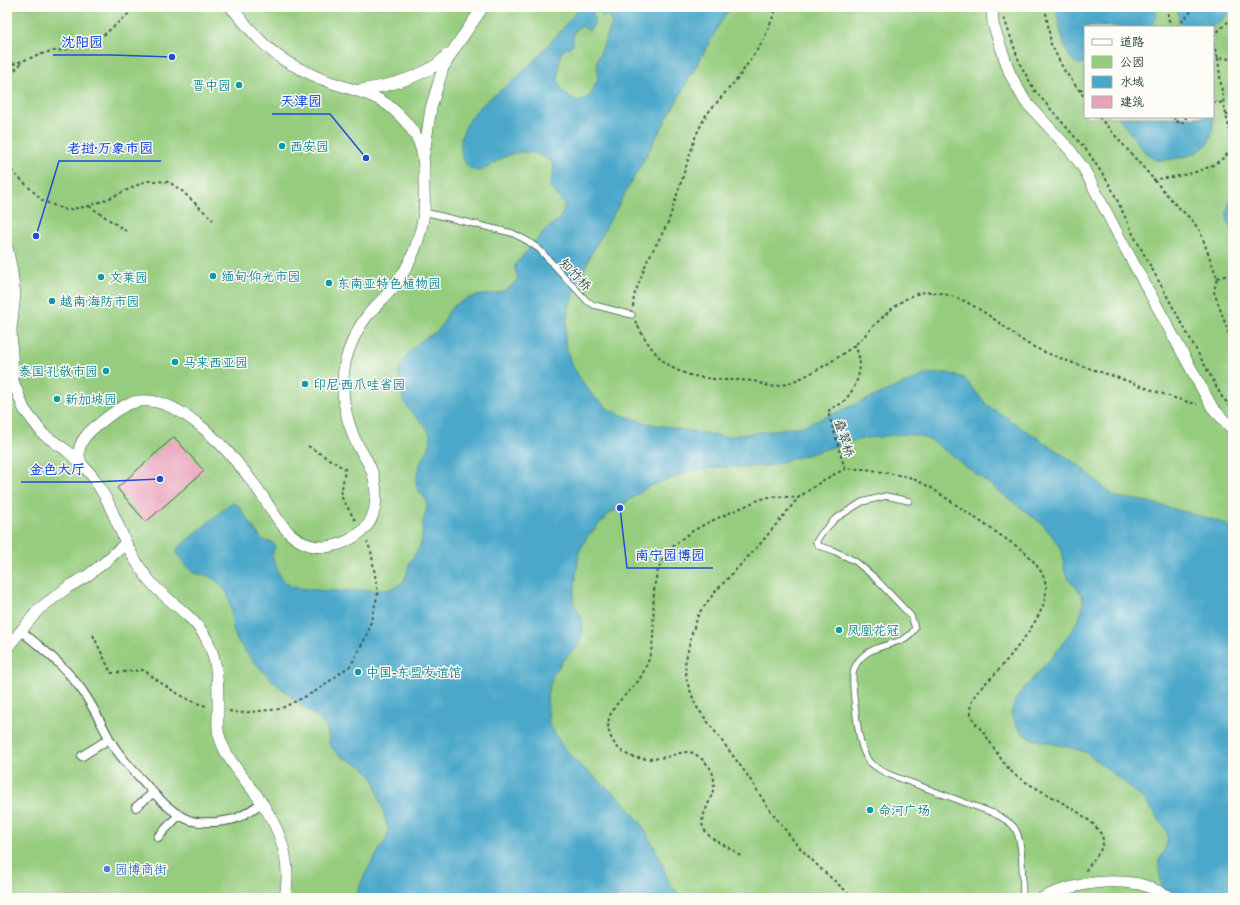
<svg xmlns="http://www.w3.org/2000/svg" width="1240" height="905" font-family="'Balsamiq Sans','LXGW WenKai TC',sans-serif">
  <style>
    .green { fill: #95cc7e; stroke: #5a8459; fill-rule: evenodd }
    .water { fill: #4ca8ca; stroke: #36727f }
    .building { fill: #eaa1bc }
    .lines { fill: none; stroke-linecap: round; stroke-linejoin: round }
    .service-casing { stroke: #3f574b; stroke-width: 7 }
    .pedestrian-casing { stroke: #3f574b; stroke-width: 10 }
    .minor-casing { stroke: #3f574b; stroke-width: 12 }
    .path { stroke: #3f574b; stroke-width: 2; stroke-dasharray: 3 3; stroke-linecap: butt }
    .service { stroke: #fff; stroke-width: 5.5 }
    .pedestrian { stroke: #fff; stroke-width: 8 }
    .minor { stroke: #fff; stroke-width: 11 }
    .culture-dot { fill: #0f9aa8; stroke: #fdfcf7; stroke-width: 1.5 }
    .shop-dot { fill: #3f7fe0; stroke: #fdfcf7; stroke-width: 1.5 }
    .labels { text-anchor: middle; stroke-width: 3; stroke-linejoin: round; paint-order: stroke }
    .culture-label { font-size: 13px; fill: #0d838f; stroke: #fdfcf7; text-anchor: start }
    .street-label { font-size: 13px; fill: #1f3d34; stroke: #fdfcf7 }
    .shop-label { font-size: 13px; fill: #366cbe; stroke: #fdfcf7; text-anchor: start }
    .leader { fill: none; stroke: #1d4ed8; stroke-width: 1.5 }
    .callout-dot { fill: #1d4ed8; stroke: #fdfcf7; stroke-width: 1.5 }
    .callout-label { font-size: 14px; text-anchor: middle; font-weight: bold; fill: #1d4ed8; stroke: #fdfcf7; stroke-width: 3; stroke-linejoin: round; paint-order: stroke }
  </style>
  <rect width="100%" height="100%" fill="#fdfcf7"/>
  <filter id="ink" filterUnits="userSpaceOnUse"><feTurbulence type="fractalNoise" baseFrequency=".025" numOctaves="2"/><feDisplacementMap in="SourceGraphic" scale="8" xChannelSelector="R" yChannelSelector="G"/><feConvolveMatrix kernelMatrix="1 2 1 2 8 2 1 2 1" color-interpolation-filters="sRGB"/></filter>
  <filter id="wash" filterUnits="userSpaceOnUse"><feTurbulence type="fractalNoise" baseFrequency=".012" numOctaves="4" result="noise"/><feDisplacementMap in="SourceGraphic" scale="16" xChannelSelector="R" yChannelSelector="G"/><feGaussianBlur stdDeviation="0.9" result="paint"/><feColorMatrix in="noise" values="0 0 0 0 0 0 0 0 0 0 0 0 0 0 0 0 0 1.4 0 .05"/><feComposite in="paint" operator="in"/></filter>
  <g filter="url(#wash)">
    <rect width="100%" height="100%" fill="#f4e8d0"/>
    <path class="green" d="M7 7H1233V898H7ZM1085 27H1213V117H1085Z"/>
    <path class="water" d="M580 7H598L593 12C594 22 597 23 589 31L582 26C573 29 573 35 573 44L569 48 564 49 560 56 558 79 562 91 569 97 577 101 583 100 590 96 598 79 597 61 612 23 609 15H606L603 17 601 14V7H731L722 20 590 256 568 310 565 341 570 361 579 377 593 396 611 411 645 423 725 437 804 426 927 374 947 373 964 378 987 405 1077 464 1115 497 1149 502 1218 521 1233 528V898H1164L1159 871V861L1165 849 1168 838 1166 830 1144 800 1130 787 1085 752 1072 748 1032 739 1021 732 1011 715 1014 703 1019 694C1034 677 1089 621 1083 599 1081 590 1072 585 1067 577 1063 570 1064 563 1063 556 1060 545 1049 531 1041 523L935 443 921 436 902 434 861 439 768 466 717 467 688 472 648 487 608 515 587 537 579 552 573 602 581 616 583 632 577 647 562 662 553 675 547 695 549 723 561 744 576 762 622 800 641 823 660 858 669 883 682 898H355L362 881 371 863 386 840 388 829 374 779 368 772 360 765 342 757 334 750 330 746 327 728 323 723C294 698 261 675 239 643 227 626 236 600 222 586 218 582 211 577 206 575 203 574 198 575 195 573 188 569 176 556 177 549L231 503 238 505 261 538 265 541 273 543 275 546 272 555 278 572 283 580 292 587 325 591 387 590C392 588 398 586 403 582 407 577 407 570 409 565 411 558 417 553 420 546 423 539 422 530 423 522 424 517 427 510 427 505 427 496 415 492 416 481 417 473 419 464 423 458 428 450 432 445 430 436 428 426 417 419 411 412 403 403 397 385 399 372 403 358 413 347 424 339 428 336 433 335 437 331 444 324 445 318 449 311 453 305 461 302 467 299 485 291 505 299 518 278L515 270V265L545 230 559 219 564 211V204L550 187 554 168 552 162C533 148 515 149 496 162 490 166 485 171 477 171 472 170 467 167 465 162 455 146 463 129 473 115 484 100 502 91 515 79 539 58 560 32 580 7Z
      M1056 7H1156C1157 15 1156 21 1151 27H1085V63C1082 64 1078 64 1076 63 1064 57 1058 19 1056 7Z
      M1177 7H1233V9C1222 20 1218 27 1201 27 1194 27 1187 26 1181 24L1179 20Z
      M1118 117H1213C1213 124 1213 132 1210 139 1204 156 1171 161 1155 160L1144 151Z
      M1233 189V231L1228 225 1227 212Z"/>
    <g id="blocks">
      <path class="building" d="M174 437 204 471 146 522 117 488Z"/>
    </g>
  </g>
  <g filter="url(#ink)">
    <use href="#blocks" fill-opacity="0" stroke="#3f574b" stroke-width="1"/>
    <g class="lines">
      <g class="service-casing">
        <path id="service" d="M424 212 512 233 526 240 539 249 587 301 594 305 632 315
          M909 501 886 496 862 502 835 519 821 534 816 542 819 546 832 550 855 561 874 577 911 616 915 628C905 647 877 642 862 657 859 660 855 666 854 670 850 679 858 731 861 743 862 748 865 755 868 760 873 767 881 770 888 774L993 813C1000 817 1008 820 1014 827 1024 839 1022 881 1023 898"/>
      </g>
      <g class="pedestrian-casing">
        <path id="pedestrian" d="M21 631C42 648 62 664 78 685 91 701 99 720 109 738 117 754 131 768 143 781 154 794 174 816 192 821 199 823 208 822 216 822 222 821 228 821 234 819 244 816 254 808 263 802
          M82 756 109 739
          M136 807 153 793
          M158 837 179 815"/>
      </g>
      <g class="minor-casing">
        <path id="minor" d="M992 7 993 24 1010 74 1025 101 1070 150 1084 169 1123 244 1212 407 1233 430
          M359 90C384 87 414 79 436 65 440 62 444 58 447 55
          M424 154 431 108 443 68 454 49 483 7
          M7 248 11 266 15 295 11 329 13 381 24 409 43 434 66 450 81 463 94 478 108 502 126 543 105 562 87 576 68 587 39 609 7 648
          M81 463C80 460 79 456 79 453 79 441 90 430 99 424 111 414 124 403 140 401 183 396 234 456 257 488 275 513 288 548 325 547 335 546 345 543 354 537 358 534 363 531 366 527 379 512 378 484 370 467 365 456 357 446 353 435 344 412 340 388 345 363 349 347 357 329 367 316 376 305 387 296 395 285 411 265 421 237 424 212 425 204 424 195 424 186 424 170 425 155 418 140 410 124 391 104 374 97 360 91 344 87 330 82 315 77 300 69 287 62 264 48 248 27 231 7
          M126 543C134 559 142 573 154 586 172 604 195 617 207 640 219 663 218 689 218 714 218 721 217 729 219 735 224 754 237 769 248 784 269 810 288 842 287 877 287 884 286 891 285 898
          M1042 898C1073 884 1104 878 1139 884 1151 887 1162 893 1173 898"/>
      </g>
      <path class="path" d="M1045 7 1051 44 1064 70 1085 98
        M1168 7V18L1172 27
        M493 10H521L540 7
        M1004 18 1020 64 1035 91 1088 152 1111 187 1133 234 1222 397 1233 409
        M1177 27 1195 7
        M1213 36 1233 17
        M1213 43 1218 58 1233 59
        M1218 58C1221 86 1224 114 1233 141
        M7 66C20 62 32 57 45 53 53 50 61 51 69 49 77 48 86 45 93 41 111 33 122 15 140 7
        M7 79 22 62
        M1080 91 1085 88
        M1213 102 1224 103
        M1226 115 1233 114
        M1099 117 1176 205 1192 220 1200 231 1217 278 1214 292 1233 345
        M1176 117 1174 119 1181 124 1186 118 1184 117
        M7 166 43 201 66 210 89 206 110 198 146 181H157L169 182 182 191 213 220
        M1153 180C1177 176 1203 174 1222 159 1226 156 1230 151 1233 147
        M89 206 126 231
        M1217 278 1233 274
        M633 307 634 296 647 261 668 223 696 135 706 115 738 78 763 41 777 7
        M635 321C659 366 675 377 726 380 735 380 743 380 752 381 760 382 769 388 777 386 799 383 839 358 856 344 875 326 900 293 928 292 957 292 985 312 1006 328 1014 334 1022 341 1030 345 1061 361 1094 369 1127 381 1148 388 1176 400 1197 404
        M308 446 345 469 341 496 356 522
        M845 469 828 412C831 407 838 406 843 402 858 387 866 363 854 345
        M93 635 111 673 144 670C160 683 187 702 207 706
        M229 711 240 713 280 709 318 690 351 665 368 633 378 593 371 551 367 542
        M740 856C730 845 709 842 703 827 697 812 729 785 705 762 702 759 697 755 693 753 684 750 675 755 666 757 643 761 620 760 610 735 601 711 627 696 639 680 642 675 645 669 647 664 659 635 649 603 657 574 667 539 704 524 734 511 744 507 754 501 765 498 775 495 787 497 798 498
        M854 898 822 870 797 845 767 806 748 776 696 706 687 682 685 664 692 633 699 613 715 592 760 544 799 497 825 479 845 469H866L909 477 930 487 1025 552C1035 563 1048 576 1046 593 1044 618 1011 655 995 674 987 682 978 689 973 699 970 705 969 713 973 719 976 725 982 730 986 736 995 749 1002 763 1014 774 1033 790 1099 815 1103 840 1105 849 1089 864 1084 873"/>
      <use href="#service" class="service"/>
      <use href="#pedestrian" class="pedestrian"/>
      <use href="#minor" class="minor"/>
    </g>
  </g>
  <g class="culture-dot">
    <circle cx="239" cy="85" r="4"/>
    <circle cx="282" cy="146" r="4"/>
    <circle cx="213" cy="276" r="4"/>
    <circle cx="101" cy="277" r="4"/>
    <circle cx="329" cy="283" r="4"/>
    <circle cx="52" cy="301" r="4"/>
    <circle cx="175" cy="362" r="4"/>
    <circle cx="106" cy="371" r="4"/>
    <circle cx="305" cy="384" r="4"/>
    <circle cx="57" cy="399" r="4"/>
    <circle cx="839" cy="630" r="4"/>
    <circle cx="358" cy="672" r="4"/>
    <circle cx="870" cy="810" r="4"/>
  </g>
  <circle class="shop-dot" cx="107" cy="869" r="4"/>
  <g class="labels">
    <g class="culture-label">
      <text x="231" y="90" text-anchor="end">晋中园</text>
      <text x="290" y="151">西安园</text>
      <text x="221" y="281">缅甸·仰光市园</text>
      <text x="109" y="282">文莱园</text>
      <text x="337" y="288">东南亚特色植物园</text>
      <text x="60" y="306">越南·海防市园</text>
      <text x="183" y="367">马来西亚园</text>
      <text x="98" y="376" text-anchor="end">泰国·孔敬市园</text>
      <text x="313" y="389">印尼·西爪哇省园</text>
      <text x="65" y="404">新加坡园</text>
      <text x="847" y="635">凤凰花冠</text>
      <text x="366" y="677">中国-东盟友谊馆</text>
      <text x="878" y="815">命河广场</text>
    </g>
    <g class="street-label">
      <text transform="translate(576 274) rotate(47)" y="5">知竹桥</text>
      <text transform="translate(845 438) rotate(73)" y="5">叠翠桥</text>
    </g>
    <g class="shop-label">
      <text x="115" y="874">园博商街</text>
    </g>
  </g>
  <path class="leader" d="M172 57L111 55H53M366 158L330 114H272M36 236L59 161H161M160 479L93 482H21M620 508L627 568H713"/>
  <g class="callout-dot">
    <circle cx="172" cy="57" r="4"/>
    <circle cx="366" cy="158" r="4"/>
    <circle cx="36" cy="236" r="4"/>
    <circle cx="160" cy="479" r="4"/>
    <circle cx="620" cy="508" r="4"/>
  </g>
  <g class="callout-label">
    <text x="82" y="47">沈阳园</text>
    <text x="301" y="106">天津园</text>
    <text x="110" y="153">老挝·万象市园</text>
    <text x="57" y="474">金色大厅</text>
    <text x="670" y="560">南宁园博园</text>
  </g>
  <rect width="1240" height="905" fill="none" stroke="#fdfcf7" stroke-width="24"/>
  <rect x="1084" y="26" width="130" height="92" fill="#fdfcf7" stroke="#a4b0a9"/>
  <rect x="1092" y="39" width="20" height="6" fill="#ffffff" stroke="#a4b0a9"/>
  <text x="1120" y="46" font-size="12" fill="#1f3d34">道路</text>
  <rect x="1092" y="56" width="20" height="12" fill="#95cc7e" stroke="#a4b0a9"/>
  <text x="1120" y="66" font-size="12" fill="#1f3d34">公园</text>
  <rect x="1092" y="76" width="20" height="12" fill="#4ca8ca" stroke="#a4b0a9"/>
  <text x="1120" y="86" font-size="12" fill="#1f3d34">水域</text>
  <rect x="1092" y="96" width="20" height="12" fill="#eaa1bc" stroke="#a4b0a9"/>
  <text x="1120" y="106" font-size="12" fill="#1f3d34">建筑</text>
</svg>
